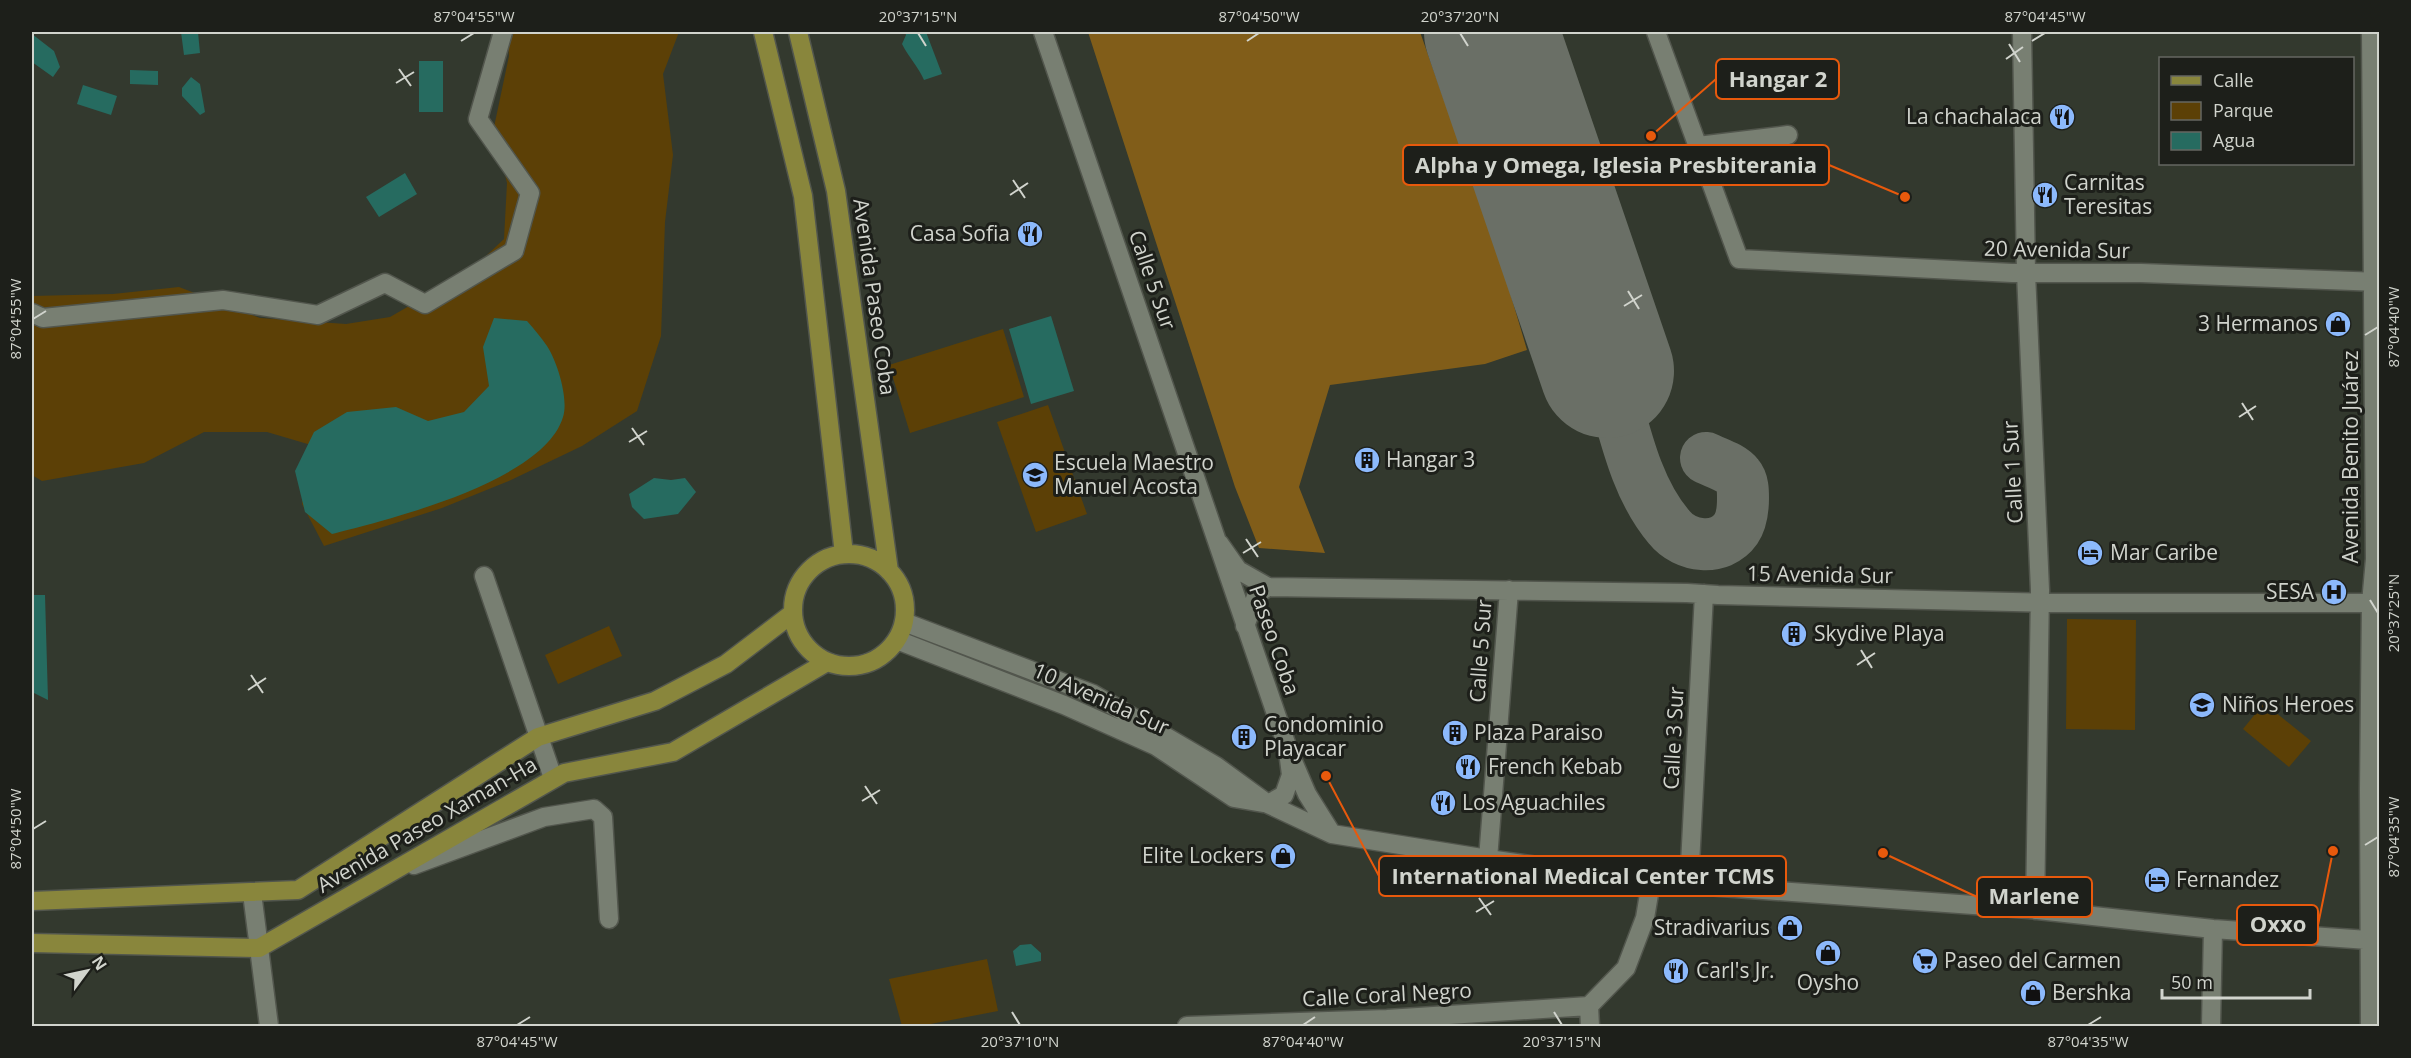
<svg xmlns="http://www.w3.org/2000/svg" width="2411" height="1058" font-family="'Open Sans',sans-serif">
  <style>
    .green { fill: #5c4006 }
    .forest { fill: #815d19 }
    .water { fill: #266b60 }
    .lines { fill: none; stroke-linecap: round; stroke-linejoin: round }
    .taxiway { stroke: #6a6f66; stroke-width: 52 }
    .runway { stroke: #6a6f66; stroke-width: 134 }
    .minor-casing { stroke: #52564d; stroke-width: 21 }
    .major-casing { stroke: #52564d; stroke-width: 21 }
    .minor { stroke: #787f72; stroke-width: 18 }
    .major { stroke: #89863c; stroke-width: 18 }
    .ticks { fill: none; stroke: #d1d4cd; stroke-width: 2 }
    .labels { text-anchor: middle; stroke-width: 6; stroke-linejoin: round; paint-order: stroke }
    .poi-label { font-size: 21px; fill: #d1d4cd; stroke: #1d1f1a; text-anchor: start }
    .street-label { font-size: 21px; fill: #d1d4cd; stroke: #1d1f1a }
    .leader { fill: none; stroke: #e8590c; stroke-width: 2 }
    .callout-dot { fill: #e8590c; stroke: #1d1f1a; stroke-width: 2 }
    .callout { fill: #1d1f1a; stroke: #e8590c; stroke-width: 2 }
    .callout-label { font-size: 22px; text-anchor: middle; font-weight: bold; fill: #d1d4cd }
    .neatline { fill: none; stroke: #d1d4cd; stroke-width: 2 }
    .ticks-label { font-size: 15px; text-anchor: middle; fill: #d1d4cd }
  </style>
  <rect width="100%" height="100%" fill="#33392e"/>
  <path class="green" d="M507 32H679L663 74 673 155 665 222 661 336 637 411 582 446 511 480 442 508 324 546 302 504 311 445 267 432H204L144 463 42 481 32 475V296L113 294 179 287 260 318 346 324 390 317 470 271 504 239 507 183 494 127 509 56Z
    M1003 329 1024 397 910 433 889 365Z
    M1048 405 1087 514 1036 532 997 422Z
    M2067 619 2136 620 2135 730 2066 729Z
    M609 626 622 656 558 684 545 655Z
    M2264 703 2311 741 2289 767 2243 729Z
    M987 959 998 1011 920 1026H902L889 979Z"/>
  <path class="forest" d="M1088 32H1420L1498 252 1527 350 1485 364 1330 385 1299 487 1325 553 1259 548 1235 487Z"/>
  <path class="water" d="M181 32H198L200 53 184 55Z
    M905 32H926L942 74 924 80C918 66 909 58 902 44L906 35Z
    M32 34 54 51 60 67 53 77 32 62Z
    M419 61H443V112H419Z
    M130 70 158 71V85L130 84Z
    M191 77 200 84 205 112 200 115 182 96V88Z
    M83 85 117 96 111 115 77 104Z
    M405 173 417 194 379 217 366 197Z
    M1051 316 1074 391 1031 404 1009 329Z
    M494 318 527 321C534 329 541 337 547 346 557 361 569 399 563 417 544 481 391 519 332 534L305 512 295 471 314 432 347 412 396 407 428 421 464 412 489 386 483 347Z
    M654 478 671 480 685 478 696 492 678 514 644 519 632 507 629 494Z
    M32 595H45L48 700 32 692Z
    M1031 944 1041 953V961L1016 966 1013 951 1020 945Z"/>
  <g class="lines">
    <path class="taxiway" d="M1607 371C1623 422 1633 485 1669 527 1685 547 1720 552 1736 529 1742 520 1743 508 1743 498 1743 491 1743 482 1738 476 1731 467 1716 463 1706 458"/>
    <path class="runway" d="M1491 32 1607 371"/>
    <g class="minor-casing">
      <path id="minor" d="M1043 32 1289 752 1307 794 1332 834
        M1656 32 1739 259 2012 273H2141L2380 282
        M2022 32 2026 273 2040 590 2035 910
        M1698 146 1788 135
        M32 313 43 318 223 300 318 315 385 283 425 304 514 251 530 193 478 119 503 32
        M1219 543 1238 570 1268 587 1687 593 1718 595 2050 603H2380
        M484 576 553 778
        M904 622 1093 694 1216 766 1268 804 1332 834 1488 859 1651 882 2029 909 2213 929 2368 940 2380 943
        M1245 626 1257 594 1268 587
        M897 640 1064 705 1156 746 1234 798 1263 803
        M1268 804 1284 795 1291 775 1289 759
        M1488 859 1509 590
        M414 865 544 817 594 809 603 817 609 919
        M1689 884 1704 594
        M252 893 269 1026
        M1187 1026 1387 1019 1589 1006
        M1590 1026 1589 1006 1626 968 1645 918 1651 882
        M2211 1026 2213 929
        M2370 1026 2369 790 2371 603 2375 559 2371 32"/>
    </g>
    <g class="major-casing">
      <path id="major" d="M763 32 803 196 844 554
        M798 32 836 191 889 571
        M793 610a56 56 0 1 1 112 0a56 56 0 1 1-112 0Z
        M32 901 298 890 538 737 655 701 726 664 793 613
        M32 943 259 948 564 773 673 752 827 662"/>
    </g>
    <use href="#minor" class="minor"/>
    <use href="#major" class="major"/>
  </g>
  <path class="ticks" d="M918 33 926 46M1460 33 1468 46M461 41 474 33M1247 41 1259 33M2032 41 2045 33M2009 44 2020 62M2006 59 2023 47M399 69 411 86M396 83 414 72M1013 180 1025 198M1010 195 1028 183M1628 291 1639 309M1624 306 1642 295M33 319 46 311M2365 335 2378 327M2242 403 2253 420M2239 417 2256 406M632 428 644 445M629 442 647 431M1246 539 1258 557M1243 553 1261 542M2370 600 2378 613M1861 650 1872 668M1857 665 1875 653M251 675 263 693M248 690 266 678M865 786 877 804M862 801 880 790M33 829 46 821M2365 845 2378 837M1479 898 1491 915M1476 912 1494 901M1012 1012 1020 1025M1554 1012 1562 1025M517 1025 530 1017M1303 1025 1315 1017M2088 1025 2101 1017"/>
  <defs>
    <g id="restaurant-disc" transform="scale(1.35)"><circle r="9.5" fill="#8cb9fc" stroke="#1d1f1a"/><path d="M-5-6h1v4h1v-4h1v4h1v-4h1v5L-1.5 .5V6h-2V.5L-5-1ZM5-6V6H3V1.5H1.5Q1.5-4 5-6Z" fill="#111"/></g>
    <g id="shop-disc" transform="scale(1.35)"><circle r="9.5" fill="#8cb9fc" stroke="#1d1f1a"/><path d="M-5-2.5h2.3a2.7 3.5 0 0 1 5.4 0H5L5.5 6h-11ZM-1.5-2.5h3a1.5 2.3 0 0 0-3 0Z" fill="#111"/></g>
    <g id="building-disc" transform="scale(1.35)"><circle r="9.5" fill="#8cb9fc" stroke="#1d1f1a"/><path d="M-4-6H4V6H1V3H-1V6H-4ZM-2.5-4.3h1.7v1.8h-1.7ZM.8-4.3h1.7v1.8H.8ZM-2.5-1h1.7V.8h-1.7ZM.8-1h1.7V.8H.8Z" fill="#111"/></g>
    <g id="school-disc" transform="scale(1.35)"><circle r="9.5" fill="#8cb9fc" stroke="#1d1f1a"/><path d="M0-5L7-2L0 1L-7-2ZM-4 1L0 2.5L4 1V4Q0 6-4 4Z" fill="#111"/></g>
    <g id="hotel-disc" transform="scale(1.35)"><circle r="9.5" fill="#8cb9fc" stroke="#1d1f1a"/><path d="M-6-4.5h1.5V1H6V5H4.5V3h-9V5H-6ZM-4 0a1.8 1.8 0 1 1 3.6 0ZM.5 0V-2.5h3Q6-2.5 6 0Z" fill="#111"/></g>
    <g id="hospital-disc" transform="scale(1.35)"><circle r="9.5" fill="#8cb9fc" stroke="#1d1f1a"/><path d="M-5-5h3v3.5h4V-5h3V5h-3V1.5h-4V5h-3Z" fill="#111"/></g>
    <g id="supermarket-disc" transform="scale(1.35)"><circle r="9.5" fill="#8cb9fc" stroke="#1d1f1a"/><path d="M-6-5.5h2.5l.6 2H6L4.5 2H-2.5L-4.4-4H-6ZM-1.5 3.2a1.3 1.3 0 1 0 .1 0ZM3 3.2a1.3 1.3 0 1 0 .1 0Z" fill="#111"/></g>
  </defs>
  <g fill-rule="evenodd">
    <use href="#restaurant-disc" x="2062" y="117"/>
    <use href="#restaurant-disc" x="2045" y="195"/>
    <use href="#restaurant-disc" x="1030" y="234"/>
    <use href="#shop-disc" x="2338" y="324"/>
    <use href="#building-disc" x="1367" y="460"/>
    <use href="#school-disc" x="1035" y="475"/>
    <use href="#hotel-disc" x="2090" y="553"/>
    <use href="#hospital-disc" x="2334" y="592"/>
    <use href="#building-disc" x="1794" y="634"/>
    <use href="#school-disc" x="2202" y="705"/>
    <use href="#building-disc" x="1455" y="733"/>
    <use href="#building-disc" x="1244" y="737"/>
    <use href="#restaurant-disc" x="1468" y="767"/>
    <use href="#restaurant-disc" x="1443" y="803"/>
    <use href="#shop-disc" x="1283" y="856"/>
    <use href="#hotel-disc" x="2157" y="880"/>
    <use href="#shop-disc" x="1790" y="928"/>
    <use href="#shop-disc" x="1828" y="953"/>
    <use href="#supermarket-disc" x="1925" y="961"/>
    <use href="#restaurant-disc" x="1676" y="971"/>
    <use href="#shop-disc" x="2033" y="993"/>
  </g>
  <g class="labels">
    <g class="poi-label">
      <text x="2042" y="124" text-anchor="end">La chachalaca</text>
      <text x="2064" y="190">Carnitas<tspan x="2064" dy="24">Teresitas</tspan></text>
      <text x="1010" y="241" text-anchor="end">Casa Sofia</text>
      <text x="2318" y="331" text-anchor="end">3 Hermanos</text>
      <text x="1386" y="467">Hangar 3</text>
      <text x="1054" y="470">Escuela Maestro<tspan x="1054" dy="24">Manuel Acosta</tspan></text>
      <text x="2110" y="560">Mar Caribe</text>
      <text x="2314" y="599" text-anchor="end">SESA</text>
      <text x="1814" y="641">Skydive Playa</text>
      <text x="2222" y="712">Niños Heroes</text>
      <text x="1264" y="732">Condominio<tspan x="1264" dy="24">Playacar</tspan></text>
      <text x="1474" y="740">Plaza Paraiso</text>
      <text x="1488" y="774">French Kebab</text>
      <text x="1462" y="810">Los Aguachiles</text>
      <text x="1264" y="863" text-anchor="end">Elite Lockers</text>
      <text x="2176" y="887">Fernandez</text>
      <text x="1770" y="935" text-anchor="end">Stradivarius</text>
      <text x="1944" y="968">Paseo del Carmen</text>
      <text x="1696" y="978">Carl's Jr.</text>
      <text x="1828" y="990" text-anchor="middle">Oysho</text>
      <text x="2052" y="1000">Bershka</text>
    </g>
    <g class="street-label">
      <text transform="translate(2057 250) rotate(1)" y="7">20 Avenida Sur</text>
      <text transform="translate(1152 280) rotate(71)" y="7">Calle 5 Sur</text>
      <text transform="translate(874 297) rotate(82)" y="7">Avenida Paseo Coba</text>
      <text transform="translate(2351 457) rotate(-90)" y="7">Avenida Benito Juárez</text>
      <text transform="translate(2013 472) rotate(-93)" y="7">Calle 1 Sur</text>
      <text transform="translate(1820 575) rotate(1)" y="7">15 Avenida Sur</text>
      <text transform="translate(1274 640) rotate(71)" y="7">Paseo Coba</text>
      <text transform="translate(1481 651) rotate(-86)" y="7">Calle 5 Sur</text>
      <text transform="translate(1101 699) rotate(24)" y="7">10 Avenida Sur</text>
      <text transform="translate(1674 738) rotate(-87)" y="7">Calle 3 Sur</text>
      <text transform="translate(427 825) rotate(-30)" y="7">Avenida Paseo Xaman-Ha</text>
      <text transform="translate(1387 995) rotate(-3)" y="7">Calle Coral Negro</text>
    </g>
  </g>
  <path class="leader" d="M1651 136L1716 79M1905 197L1829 165M1326 776L1379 876M1883 853L1977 897M2333 851L2318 925"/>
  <g class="callout-dot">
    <circle cx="1651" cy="136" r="6"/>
    <circle cx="1905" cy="197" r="6"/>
    <circle cx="1326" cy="776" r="6"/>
    <circle cx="1883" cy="853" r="6"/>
    <circle cx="2333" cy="851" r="6"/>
  </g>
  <g class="callout">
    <rect x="1716" y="59" width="123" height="40" rx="6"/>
    <rect x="1403" y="145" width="426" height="40" rx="6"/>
    <rect x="1379" y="856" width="407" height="40" rx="6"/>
    <rect x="1977" y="877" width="115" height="40" rx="6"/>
    <rect x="2237" y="905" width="81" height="40" rx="6"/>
  </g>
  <g class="callout-label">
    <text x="1778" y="87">Hangar 2</text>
    <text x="1616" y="173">Alpha y Omega, Iglesia Presbiterania</text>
    <text x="1583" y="884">International Medical Center TCMS</text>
    <text x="2034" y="904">Marlene</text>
    <text x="2278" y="932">Oxxo</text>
  </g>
  <rect width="2411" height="1058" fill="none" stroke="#1d1f1a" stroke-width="66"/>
  <rect x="2159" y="57" width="195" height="108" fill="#1d1f1a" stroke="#656762" stroke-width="1.5"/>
  <rect x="2171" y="76" width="30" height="9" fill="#89863c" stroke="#656762" stroke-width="1.5"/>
  <text x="2213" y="87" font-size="18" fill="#d1d4cd">Calle</text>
  <rect x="2171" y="102" width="30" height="18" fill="#5c4006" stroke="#656762" stroke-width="1.5"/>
  <text x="2213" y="117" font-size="18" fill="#d1d4cd">Parque</text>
  <rect x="2171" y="132" width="30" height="18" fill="#266b60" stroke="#656762" stroke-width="1.5"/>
  <text x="2213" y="147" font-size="18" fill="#d1d4cd">Agua</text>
  <g transform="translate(87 971) rotate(57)" stroke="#1d1f1a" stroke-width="4.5" paint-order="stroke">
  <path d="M0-4.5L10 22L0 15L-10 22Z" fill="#d1d4cd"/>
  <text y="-9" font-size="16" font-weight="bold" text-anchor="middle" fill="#d1d4cd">N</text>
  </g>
  <path d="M2162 989v9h148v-9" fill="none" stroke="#d1d4cd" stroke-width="3"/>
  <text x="2171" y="989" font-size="18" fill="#d1d4cd" stroke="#1d1f1a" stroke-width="4.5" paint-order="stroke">50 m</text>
  <rect x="33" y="33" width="2345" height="992" class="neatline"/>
  <g class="ticks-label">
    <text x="474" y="22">87°04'55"W</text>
    <text x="918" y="22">20°37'15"N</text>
    <text x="1259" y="22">87°04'50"W</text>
    <text x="1460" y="22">20°37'20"N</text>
    <text x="2045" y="22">87°04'45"W</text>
    <text transform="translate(16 319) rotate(-90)" y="5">87°04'55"W</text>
    <text transform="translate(2394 327) rotate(-90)" y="5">87°04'40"W</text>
    <text transform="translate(2394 613) rotate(-90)" y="5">20°37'25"N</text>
    <text transform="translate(16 829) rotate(-90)" y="5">87°04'50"W</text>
    <text transform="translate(2394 837) rotate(-90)" y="5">87°04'35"W</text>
    <text x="517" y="1047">87°04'45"W</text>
    <text x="1020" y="1047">20°37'10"N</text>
    <text x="1303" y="1047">87°04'40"W</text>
    <text x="1562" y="1047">20°37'15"N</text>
    <text x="2088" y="1047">87°04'35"W</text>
  </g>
</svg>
